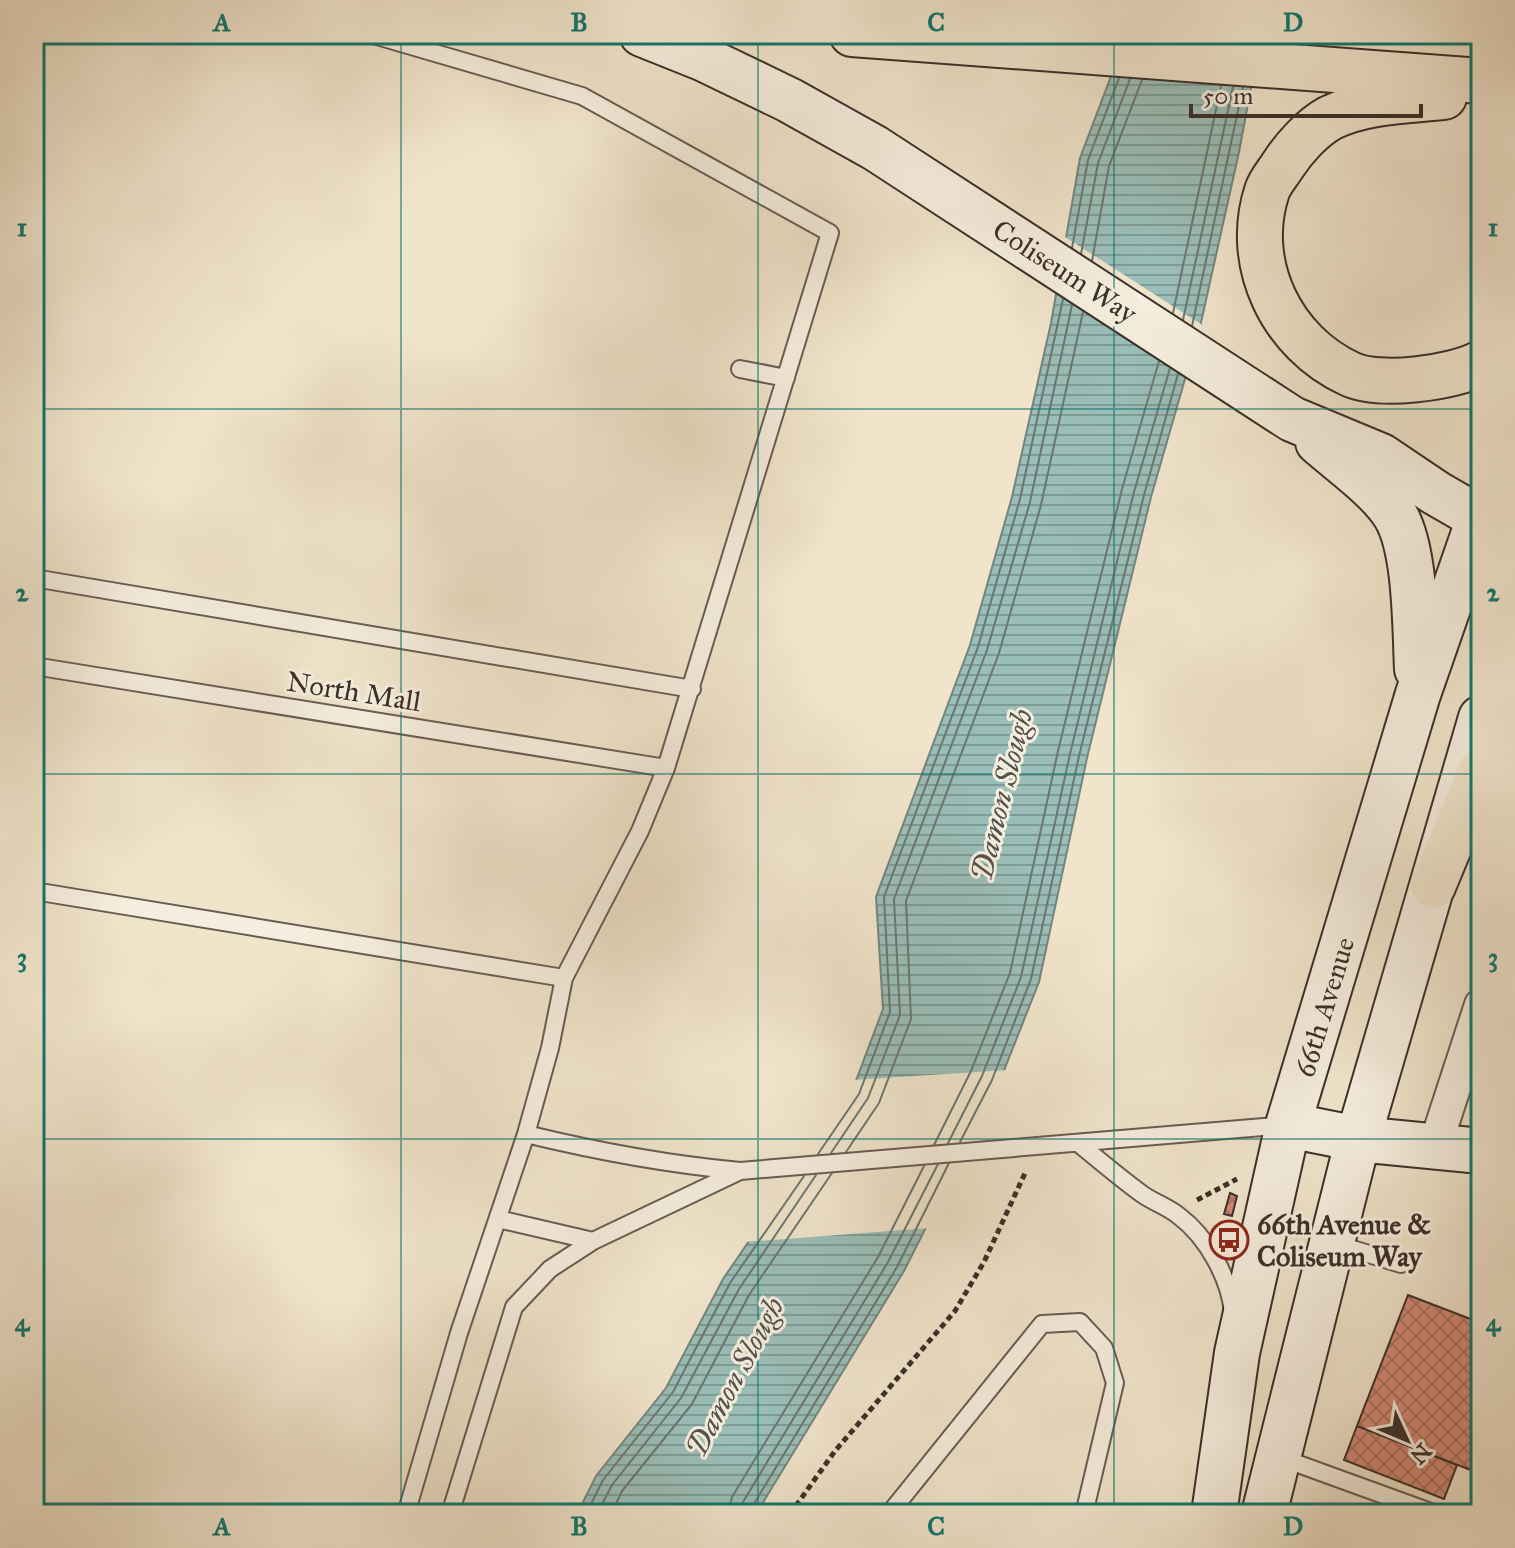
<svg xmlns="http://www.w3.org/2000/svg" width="1515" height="1548" font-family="'IM FELL Great Primer',serif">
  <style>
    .water { fill: url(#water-rules); stroke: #74857f; stroke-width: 2 }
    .pier { fill: #f0e4cb }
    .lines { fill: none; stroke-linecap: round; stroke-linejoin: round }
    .shore { stroke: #6a7670; stroke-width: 2 }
    .building { fill: url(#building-cross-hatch); stroke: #3b2f29; stroke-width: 2 }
    .lane-casing { stroke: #685c52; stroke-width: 20 }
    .street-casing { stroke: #685c52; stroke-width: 36 }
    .secondary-casing { stroke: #3b2f29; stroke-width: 48 }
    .highway-casing { stroke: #3b2f29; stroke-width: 48 }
    .path { stroke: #3b2f29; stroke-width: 5; stroke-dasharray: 6 4; stroke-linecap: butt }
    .lane { stroke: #f5eddd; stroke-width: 16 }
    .street { stroke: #f5eddd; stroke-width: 32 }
    .secondary { stroke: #f5eddd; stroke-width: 44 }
    .highway { stroke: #f0e4cb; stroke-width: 44 }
    .grid { fill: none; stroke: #0f766e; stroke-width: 2; stroke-opacity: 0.55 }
    .labels { text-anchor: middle; stroke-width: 6; stroke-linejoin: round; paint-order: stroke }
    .street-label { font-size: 28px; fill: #3b2f29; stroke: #f5eddd }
    .poi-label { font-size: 28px; font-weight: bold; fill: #3b2f29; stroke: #f5eddd; text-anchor: start }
    .water-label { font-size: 30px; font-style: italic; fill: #53534d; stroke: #f5eddd }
    .neatline { fill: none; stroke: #0f766e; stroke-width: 3 }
    .grid-label { font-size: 26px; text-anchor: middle; font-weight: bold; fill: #0f766e }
  </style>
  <defs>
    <pattern id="water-rules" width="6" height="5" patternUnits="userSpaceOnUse" patternTransform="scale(2)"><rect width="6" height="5" fill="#9abeb8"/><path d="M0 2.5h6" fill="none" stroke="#7f9b96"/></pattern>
    <pattern id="building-cross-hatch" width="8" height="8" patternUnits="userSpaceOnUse" patternTransform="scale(2)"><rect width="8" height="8" fill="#d38977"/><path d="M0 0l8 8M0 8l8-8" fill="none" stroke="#ac7062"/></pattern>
  </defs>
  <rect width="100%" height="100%" fill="#f0e4cb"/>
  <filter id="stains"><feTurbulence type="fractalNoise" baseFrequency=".0025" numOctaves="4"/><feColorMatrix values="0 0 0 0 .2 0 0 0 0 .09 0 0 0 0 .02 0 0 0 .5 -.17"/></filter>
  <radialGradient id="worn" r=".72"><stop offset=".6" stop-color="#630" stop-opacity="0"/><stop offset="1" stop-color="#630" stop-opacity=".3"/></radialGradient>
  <path class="water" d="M1127 34H1261L1239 152 1200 327 1151 497 1087 758 1039 982 999 1083 904 1271 756 1514H577L596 1476 666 1388 723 1279 852 1091 883 1009 876 897 970 645 1012 497 1051 323 1080 158Z"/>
  <path class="pier" d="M1062 235 1204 326 1191 374 1053 285Z
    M1008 1070 930 1228 744 1242 848 1089 852 1080Z"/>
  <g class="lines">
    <path class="shore" d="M1072 248 1088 160 1119 78
      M1081 254 1098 163 1130 79
      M1092 261 1109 166 1142 80
      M1173 313 1221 86
      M1183 320 1233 87
      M1192 326 1243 87
      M960 1142 992 1080 1031 979 1079 756 1144 495 1178 374
      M948 1143 982 1076 1021 977 1070 754 1134 492 1170 368
      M934 1145 971 1071 1010 973 1058 751 1122 489 1159 361
      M846 1152 879 1103 911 1019 906 901 999 653 1041 505 1083 312
      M831 1153 868 1098 900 1015 894 899 987 650 1030 502 1072 305
      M818 1154 859 1094 890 1012 884 897 978 647 1020 499 1063 299
      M586 1514 603 1480 673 1392 730 1283 804 1176
      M597 1514 612 1485 681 1398 739 1289 816 1175
      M611 1514 622 1491 692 1404 749 1295 832 1173
      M728 1514 732 1497 878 1257 924 1166
      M740 1514 743 1502 888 1262 938 1164
      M750 1514 752 1507 897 1267 949 1163"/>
  </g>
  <path class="building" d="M1230 1193 1237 1196 1232 1216 1224 1214Z
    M1408 1295 1481 1323V1474L1357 1426Z
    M1357 1426 1457 1465 1444 1499 1344 1460Z"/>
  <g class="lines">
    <g class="lane-casing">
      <path id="lane" d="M370 34 582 96 830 233 666 768 640 831 564 978 550 1048 526 1134 459 1333 406 1514
        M740 369 786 378
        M34 578 692 689
        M34 666 666 768
        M34 891 564 978
        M526 1134C600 1152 664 1164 740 1171L1287 1125
        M1078 1143C1099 1160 1120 1178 1142 1194 1153 1202 1168 1207 1179 1216 1207 1237 1229 1277 1233 1312
        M498 1219 593 1241
        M1333 1243 1401 1264
        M1279 1457 1436 1514
        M450 1514 514 1307 550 1269 593 1241 738 1172
        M889 1514 1042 1324 1080 1322 1104 1348 1115 1383 1084 1514"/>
    </g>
    <g class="street-casing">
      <path id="street" d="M1435 1146 1481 1005"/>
    </g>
    <g class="secondary-casing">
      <path id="secondary" d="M642 34 702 58 789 100 875 148 1292 419 1381 456 1436 493 1481 519
        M1318 442C1342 463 1379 489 1395 515 1416 549 1415 628 1417 669
        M1288 1125 1358 1139 1481 1151
        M1214 1514 1237 1353 1288 1125 1418 694 1481 513
        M1264 1514 1358 1139 1481 718"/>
    </g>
    <g class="highway-casing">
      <path id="highway" d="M852 34 1481 81
        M1444 97C1407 101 1365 101 1330 118 1312 128 1294 148 1283 165 1278 173 1270 182 1267 191 1243 264 1282 343 1350 374 1380 388 1452 378 1481 363
        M1433 886 1481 770"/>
    </g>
    <path class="path" d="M1197 1200 1237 1179
      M790 1514 835 1451 955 1311 984 1262 1026 1171"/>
    <use href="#lane" class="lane"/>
    <use href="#street" class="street"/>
    <use href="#secondary" class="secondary"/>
    <use href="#highway" class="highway"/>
  </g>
  <path class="grid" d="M401 34V1514M758 34V1514M1114 34V1514M34 409H1481M34 774H1481M34 1139H1481"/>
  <defs>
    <g id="bus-ring" transform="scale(2)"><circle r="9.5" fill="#f5eddd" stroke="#8f2418" stroke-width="1.5"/><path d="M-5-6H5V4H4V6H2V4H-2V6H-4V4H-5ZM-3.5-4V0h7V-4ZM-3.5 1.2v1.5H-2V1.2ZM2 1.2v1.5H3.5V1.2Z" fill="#8f2418"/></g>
  </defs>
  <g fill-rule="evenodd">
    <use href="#bus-ring" x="1229" y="1240"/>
  </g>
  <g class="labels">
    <g class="street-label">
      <text transform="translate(1065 271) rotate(33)" y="10">Coliseum Way</text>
      <text transform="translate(354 691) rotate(9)" y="10">North Mall</text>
      <text transform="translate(1324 1007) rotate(-73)" y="10">66th Avenue</text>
    </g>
    <g class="poi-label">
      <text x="1257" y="1234">66th Avenue &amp;<tspan x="1257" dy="32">Coliseum Way</tspan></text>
    </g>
    <g class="water-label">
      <text transform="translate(1002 795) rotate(-76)" y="10">Damon Slough</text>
      <text transform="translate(735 1377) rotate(-62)" y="10">Damon Slough</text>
    </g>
  </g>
  <rect width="1515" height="1548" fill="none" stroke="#f0e4cb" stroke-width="88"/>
  <g transform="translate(1407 1440) rotate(134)" stroke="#f5eddd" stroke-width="6" paint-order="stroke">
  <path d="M0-6L14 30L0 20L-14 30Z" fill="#3b2f29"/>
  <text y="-12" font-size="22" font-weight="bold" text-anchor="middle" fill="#3b2f29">N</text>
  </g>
  <path d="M1191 104v12h230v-12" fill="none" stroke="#3b2f29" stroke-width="4"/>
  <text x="1203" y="104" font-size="24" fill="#3b2f29" stroke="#f5eddd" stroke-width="6" paint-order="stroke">50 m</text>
  <rect x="44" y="44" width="1427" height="1460" class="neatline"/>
  <g class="grid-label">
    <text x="222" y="31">A</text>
    <text x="579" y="31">B</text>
    <text x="936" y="31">C</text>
    <text x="1293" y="31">D</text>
    <text x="22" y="236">1</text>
    <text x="1493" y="236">1</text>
    <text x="22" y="601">2</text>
    <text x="1493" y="601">2</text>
    <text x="22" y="966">3</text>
    <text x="1493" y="966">3</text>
    <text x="22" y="1331">4</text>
    <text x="1493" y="1331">4</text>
    <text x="222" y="1535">A</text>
    <text x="579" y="1535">B</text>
    <text x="936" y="1535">C</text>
    <text x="1293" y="1535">D</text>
  </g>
  <rect width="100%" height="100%" filter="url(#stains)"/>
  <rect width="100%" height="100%" fill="url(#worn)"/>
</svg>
